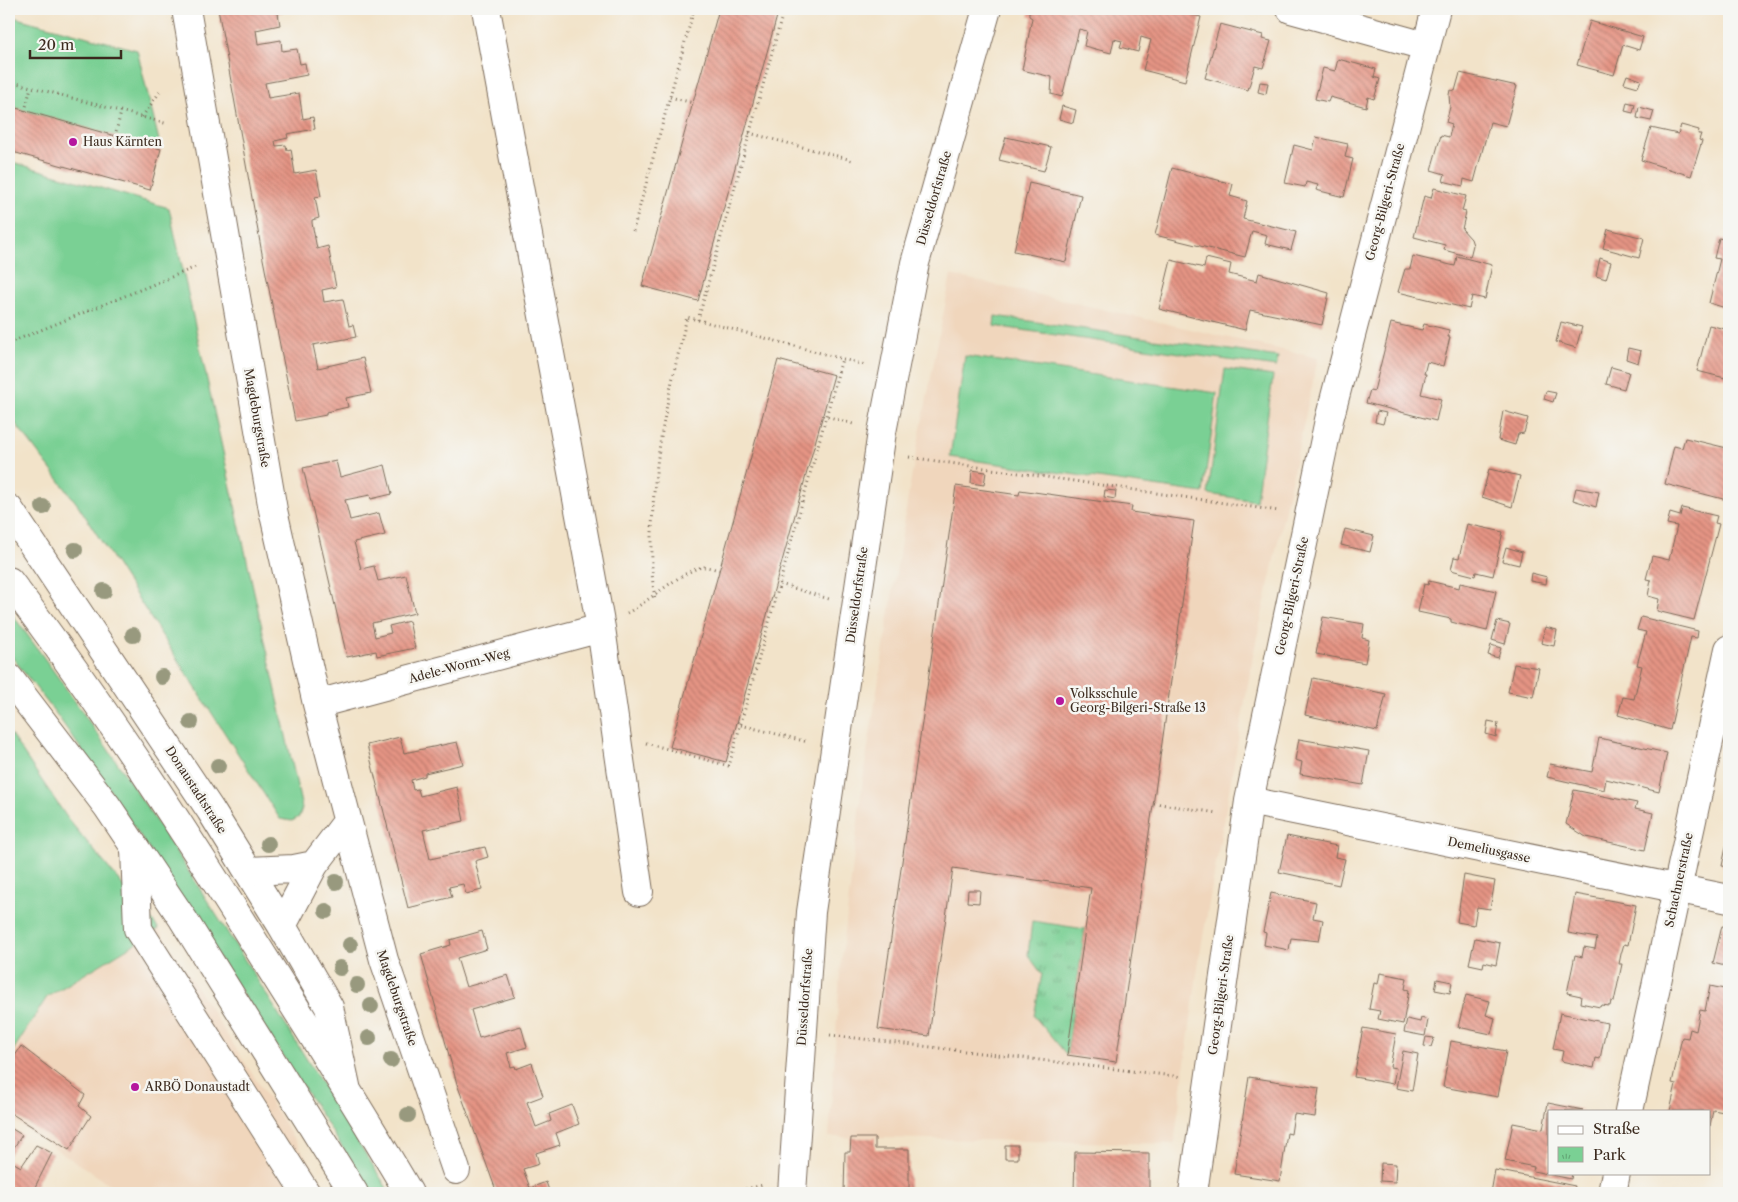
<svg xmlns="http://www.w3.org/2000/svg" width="1738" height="1202" font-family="'Libre Caslon Text',serif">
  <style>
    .built { fill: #f0d6bc }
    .grass { fill: #7ad094; stroke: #5a7d59 }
    .park { fill: url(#park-tufts); stroke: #5a7d59 }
    .building { fill: url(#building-back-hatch) }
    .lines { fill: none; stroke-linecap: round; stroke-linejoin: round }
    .minor-casing { stroke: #7b6b5a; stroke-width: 30 }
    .major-casing { stroke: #7b6b5a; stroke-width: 30 }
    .path { stroke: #7b6b5a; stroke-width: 3; stroke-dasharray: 1 4; stroke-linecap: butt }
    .minor { stroke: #fff; stroke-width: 28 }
    .major { stroke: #fff; stroke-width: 28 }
    .tree { fill: #98997e }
    .poi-dot { fill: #b5179e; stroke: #f6f6f2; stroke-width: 2 }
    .labels { text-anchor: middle; stroke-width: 5; stroke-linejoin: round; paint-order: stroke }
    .poi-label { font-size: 12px; fill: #3b2a1e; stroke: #f6f6f2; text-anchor: start }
    .street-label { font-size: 12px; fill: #3b2a1e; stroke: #f6f6f2 }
  </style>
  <defs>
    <pattern id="park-tufts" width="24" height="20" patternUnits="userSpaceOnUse" patternTransform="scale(1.25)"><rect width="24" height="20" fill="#7ad094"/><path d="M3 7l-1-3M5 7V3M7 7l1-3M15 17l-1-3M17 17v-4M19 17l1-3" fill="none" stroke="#65a978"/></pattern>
    <pattern id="building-back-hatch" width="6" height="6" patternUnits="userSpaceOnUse" patternTransform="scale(1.25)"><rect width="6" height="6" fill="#e59484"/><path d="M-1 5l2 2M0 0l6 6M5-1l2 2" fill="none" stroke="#bb796b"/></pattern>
  </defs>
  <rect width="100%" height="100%" fill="#f6f6f2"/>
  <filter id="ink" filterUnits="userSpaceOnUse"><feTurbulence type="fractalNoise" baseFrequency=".02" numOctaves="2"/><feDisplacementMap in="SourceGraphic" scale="10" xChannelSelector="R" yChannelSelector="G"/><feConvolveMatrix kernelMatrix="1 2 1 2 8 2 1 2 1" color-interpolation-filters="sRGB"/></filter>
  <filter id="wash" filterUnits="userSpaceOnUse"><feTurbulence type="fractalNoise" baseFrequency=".0096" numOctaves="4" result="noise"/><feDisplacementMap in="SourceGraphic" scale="20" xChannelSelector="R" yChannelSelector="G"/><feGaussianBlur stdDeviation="1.12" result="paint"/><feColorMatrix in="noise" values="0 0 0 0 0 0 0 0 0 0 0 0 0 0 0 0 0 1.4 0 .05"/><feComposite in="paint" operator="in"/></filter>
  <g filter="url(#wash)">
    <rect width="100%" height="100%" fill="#f2e3c9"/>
    <path class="built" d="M951 275 1318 358 1253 656 1199 959 1174 1144 829 1137 840 974 863 778 911 479Z
      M159 929 329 1193H123L9 1118V1056L47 997Z"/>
    <path class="grass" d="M9 16 137 50 161 149 9 106Z
      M9 161 169 208 302 808 299 817 292 821 280 819 78 505 9 415Z
      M995 316 1278 357 1276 367 994 326Z
      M965 356 1217 393 1203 493 950 457Z
      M1225 369 1273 376 1256 501 1208 494Z
      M9 610C148 796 267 997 390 1193H372L110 790 57 715 9 653Z
      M9 732 68 819 159 929 47 997 9 1057Z"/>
    <path class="park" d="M1032 921 1085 929 1067 1055 1034 1016 1042 974 1028 955Z"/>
    <g id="blocks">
      <path class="building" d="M218 9H295L278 13 280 25 256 30 258 44 281 40 282 51 297 49 300 64 305 63 307 75 265 83 268 98 299 93 303 119 313 117 315 129 287 134 288 138 275 141 276 146 286 145 287 150 291 149 295 174 316 170 321 196 315 197 319 218 312 220V223L317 249 328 246 336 287 322 290 324 302 343 299 349 326 353 325 356 337 313 345 318 368 363 358 371 393 346 398 348 407 326 412V415L295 421 263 259Z
        M719 9H779L698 301 642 286Z
        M1029 9H1152L1159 11 1160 9H1169L1201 17 1185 81 1143 70 1151 40 1141 37 1138 52 1120 47 1122 41 1114 39 1111 53 1084 46 1087 31 1079 29 1062 97 1051 94 1052 77 1022 70 1032 18 1029 16Z
        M1590 21 1643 37 1639 50 1623 45 1614 75 1577 65Z
        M1220 24 1263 35 1262 39 1271 41 1263 68 1255 66 1248 90 1205 78Z
        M1338 59 1376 69 1374 77 1380 79 1374 99 1368 97 1366 107 1330 97 1328 102 1315 99 1323 68 1335 71Z
        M1460 73 1517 86 1506 126 1490 122 1474 182 1464 179 1463 186 1443 181 1445 174 1431 170 1441 135 1449 137 1452 124 1446 122 1450 107 1449 95 1450 90 1455 91Z
        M1627 75 1641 80 1638 87 1624 83Z
        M1260 82 1268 83 1266 94 1258 92Z
        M1627 102 1635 104 1633 113 1625 111Z
        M9 106 161 149 150 190 9 151Z
        M1062 106 1076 110 1073 123 1059 119Z
        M1639 107 1654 111 1651 121 1637 118Z
        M1681 125 1699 130 1698 134H1701L1699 140 1702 141 1691 176 1641 160 1651 128 1678 134Z
        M1006 137 1051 147 1044 171 999 160Z
        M1316 137 1348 144 1345 157 1353 159 1344 197 1316 190 1318 185 1306 182 1305 187 1285 183 1294 145 1313 150Z
        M1172 168 1233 184 1230 196 1247 201 1243 219 1296 232 1291 250 1265 244 1267 235 1252 231 1245 257 1155 235Z
        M1029 183 1081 195 1066 262 1014 251Z
        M1434 188 1466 196 1462 211 1466 212 1462 229 1471 239 1473 245 1470 257 1444 250 1445 245 1414 237 1424 196 1431 198Z
        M1608 229 1644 238 1639 258 1603 248Z
        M1719 238 1729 241V309L1709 303 1720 259 1714 258Z
        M1413 256 1455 266 1457 256 1492 265 1485 299 1472 296 1469 309 1398 292 1405 269H1410Z
        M1206 258 1231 264 1229 274 1257 281 1259 273 1329 293 1322 325 1250 310 1245 330 1159 309 1171 260 1204 268Z
        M1600 258 1611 262 1606 279 1596 276Z
        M1561 322 1582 327 1576 348 1556 342Z
        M1391 323 1422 330 1424 324 1449 330 1448 337H1450L1443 366 1427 362 1424 374H1426L1421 394 1441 399 1436 421 1366 403 1370 390 1374 391Z
        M1709 325 1729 330V379L1697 371Z
        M1628 348 1641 351 1638 363 1626 359Z
        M778 360 834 375 726 762 670 747Z
        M1611 367 1629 372 1624 389 1606 384Z
        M1546 391 1556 393 1553 402 1544 399Z
        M1377 411 1386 413 1383 424 1375 422Z
        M1503 411 1528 418 1524 433 1518 434 1515 445 1498 440Z
        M1685 438 1727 448 1725 459 1729 460V491L1727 500 1665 484 1674 446 1682 448Z
        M336 461 340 477 385 465 392 494 371 499 370 495 345 500 350 520 379 513 385 535 354 542 361 569 374 566 378 581 406 575 415 613 372 623 375 637 391 633 389 626 409 621 415 648 377 656 376 651 347 657 303 468Z
        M1489 469 1520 476 1512 507 1482 497Z
        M972 470 986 472 984 485 971 483Z
        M956 486 1019 495 1020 490 1132 506 1131 512 1194 521 1116 1062 1067 1055 1091 888 953 868 929 1036 878 1029Z
        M1576 488 1599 492 1596 507 1573 500Z
        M1105 490 1116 491 1115 499 1104 497Z
        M1682 508 1717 516 1715 523 1719 524 1694 620 1657 611 1659 599 1648 596 1651 580 1646 579 1652 556 1669 560 1677 526 1667 524 1670 513 1680 516Z
        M1467 524 1503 532 1493 576 1476 572 1475 576 1451 570 1454 557 1459 558Z
        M1345 529 1374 536 1370 552 1341 545Z
        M1506 547 1522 552 1519 565 1502 561Z
        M1531 573 1547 577 1546 584 1530 581Z
        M1429 581 1459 588 1460 583 1496 591 1487 631 1451 622V619L1418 612 1424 584 1428 585Z
        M1323 617 1364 624 1362 638 1369 640 1365 663 1316 654Z
        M1641 617 1698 631 1697 638 1691 637 1670 730 1618 715 1623 697 1634 699 1642 666 1637 665 1646 632 1637 630Z
        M1497 621 1510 624 1505 644 1492 640Z
        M1545 627 1557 630 1554 646 1541 643Z
        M1491 645 1501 648 1498 658 1488 655Z
        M1514 664 1539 668 1533 697 1508 692Z
        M1313 678 1386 694 1377 731 1305 715Z
        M1488 721 1498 723 1496 737 1486 734Z
        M400 737 404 753 457 742 463 764 425 773V776L411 780 413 790 418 789 420 796 457 787 464 821 423 830 430 859 485 847 488 857 475 861 482 890 466 894 463 884 449 887 452 897 408 908 367 745Z
        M1599 738 1667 753 1659 792 1606 779 1604 790 1547 777 1550 764 1592 772Z
        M1299 739 1369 751 1363 785 1300 774 1302 762 1295 760Z
        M1574 790 1637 803 1635 809 1653 813 1645 850 1586 837 1566 824Z
        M1287 836 1337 846 1335 857 1345 859 1339 885 1279 872Z
        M1728 838H1729V867L1722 866Z
        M1464 875 1495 881 1490 909 1477 907 1474 925 1457 922Z
        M968 890H980L979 903 967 902Z
        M1271 893 1316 902 1313 918 1323 920 1319 941 1291 938 1289 950 1264 945 1266 933 1263 932Z
        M1575 894 1636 905 1628 945 1624 944 1621 954 1619 964H1622L1614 1002 1611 1001 1610 1006 1601 1005 1600 1007 1580 1003 1581 996 1567 993 1575 955 1582 957 1584 947 1595 949 1597 938 1568 933Z
        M1722 926 1729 927V967L1713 963Z
        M482 931 487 949 457 958 466 987 508 975 515 997 471 1010 479 1038 521 1026 527 1047 507 1053 511 1067 515 1066 516 1069 532 1063 543 1096 527 1102 536 1127 551 1121 549 1114 572 1105 579 1124 556 1133 560 1145 536 1153 539 1164 523 1169 530 1188 546 1182 550 1193H497L457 1084 421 954 451 945 450 940Z
        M1475 938 1500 943 1496 965 1484 962 1483 967 1469 964Z
        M1380 973 1407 978 1405 989 1409 990 1403 1024 1378 1019 1380 1011 1369 1009 1374 983 1378 984Z
        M1437 979 1452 982 1450 993 1435 990Z
        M1710 986 1729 990V1113L1713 1110 1710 1126 1709 1111H1670L1676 1084 1672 1083 1682 1037 1688 1038 1690 1029 1696 1031 1700 1010 1705 1011Z
        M1466 995 1490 1001 1486 1015 1495 1018 1491 1034 1458 1027Z
        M1560 1013 1607 1023 1600 1059 1596 1058 1594 1068 1561 1061 1563 1051 1553 1049Z
        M1421 1018 1428 1020 1425 1036 1404 1032 1407 1019 1420 1022Z
        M1363 1028 1396 1034 1390 1067 1396 1068 1393 1084 1354 1077Z
        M1426 1037 1434 1038 1431 1047 1424 1046Z
        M1451 1041 1506 1051 1498 1097 1443 1087Z
        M21 1046 85 1095 79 1106 91 1116 69 1150 9 1112V1066Z
        M1403 1051 1418 1054 1412 1091 1396 1088Z
        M1249 1077 1319 1088 1315 1117 1294 1114 1291 1134 1287 1133 1280 1181 1234 1174Z
        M1548 1103 1583 1110 1549 1111V1173H1572L1571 1179 1533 1171 1534 1167 1505 1161 1513 1123 1543 1129Z
        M9 1127 22 1135 9 1155Z
        M851 1138H875V1149H909V1193H844L845 1152H850Z
        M36 1145 52 1153 32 1193H14L9 1191 11 1186 9 1185V1160L21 1167Z
        M1005 1145H1018V1159H1005Z
        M1075 1152 1149 1153V1193H1074Z
        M1381 1163 1396 1164 1395 1182 1380 1181Z
        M1495 1170 1575 1186 1573 1193H1491Z"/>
    </g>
  </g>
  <g filter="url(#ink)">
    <use href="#blocks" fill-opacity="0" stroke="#7b6b5a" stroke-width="1"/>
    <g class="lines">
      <g class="minor-casing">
        <path id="minor" d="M186 9 273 510 317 704 384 960 456 1170
          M486 9 601 628 639 892
          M1291 9 1425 46
          M9 509 211 811 282 926 329 1007 346 1086
          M317 704 601 628
          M1249 801 1729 899
          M135 848 138 929 306 1193
          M248 871 294 869 314 865
          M282 926 314 865 346 823
          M1629 1111 1729 649
          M792 1193 811 912 882 432 915 263 987 9
          M1193 1193 1249 801 1329 420 1436 9
          M1612 1193 1616 1173"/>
      </g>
      <g class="major-casing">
        <path id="major" d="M9 581C104 706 189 838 273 972 319 1045 365 1118 409 1193
          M9 678 107 806 183 919 354 1193"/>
      </g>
      <path class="path" d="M9 81 168 124
        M670 97 693 103
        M25 111 31 87
        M142 117 162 89
        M749 133 852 160
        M115 136 121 112
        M633 231 694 9
        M698 320 784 9
        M9 343 196 267
        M823 415 853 424
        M909 457 1279 511
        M780 584 829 599
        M655 597C651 578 652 559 652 540 652 462 669 392 687 317L865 365
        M627 613C647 603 685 568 704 567 709 567 715 569 719 570
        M737 722 741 725 808 742
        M646 743 729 766 842 359
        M1154 803 1217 813
        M830 1035 1182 1077
        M726 1193 764 1185"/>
      <use href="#minor" class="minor"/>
      <use href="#major" class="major"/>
    </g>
    <g class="tree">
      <circle cx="43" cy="507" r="8"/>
      <circle cx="75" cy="550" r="8"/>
      <circle cx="104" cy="591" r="8"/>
      <circle cx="133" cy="635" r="8"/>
      <circle cx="162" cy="677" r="8"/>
      <circle cx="191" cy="722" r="8"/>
      <circle cx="218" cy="766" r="8"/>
      <circle cx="268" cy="844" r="8"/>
      <circle cx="336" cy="882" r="8"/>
      <circle cx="326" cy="911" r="8"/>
      <circle cx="350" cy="945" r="8"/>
      <circle cx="340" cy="968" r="8"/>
      <circle cx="357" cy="985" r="8"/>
      <circle cx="371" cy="1006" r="8"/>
      <circle cx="369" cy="1038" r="8"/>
      <circle cx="391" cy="1060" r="8"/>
      <circle cx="408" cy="1115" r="8"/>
    </g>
  </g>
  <g class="poi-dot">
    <circle cx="73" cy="142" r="5"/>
    <circle cx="1060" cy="701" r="5"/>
    <circle cx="135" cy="1087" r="5"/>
  </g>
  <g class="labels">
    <g class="poi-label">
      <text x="83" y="146">Haus Kärnten</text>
      <text x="1070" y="698">Volksschule<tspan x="1070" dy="14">Georg-Bilgeri-Straße 13</tspan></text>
      <text x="145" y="1091">ARBÖ Donaustadt</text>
    </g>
    <g class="street-label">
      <text transform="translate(934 198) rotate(-74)" y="4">Düsseldorfstraße</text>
      <text transform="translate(1385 202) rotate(-75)" y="4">Georg-Bilgeri-Straße</text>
      <text transform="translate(257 418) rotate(80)" y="4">Magdeburgstraße</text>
      <text transform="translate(857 595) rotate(-82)" y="4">Düsseldorfstraße</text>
      <text transform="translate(1292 596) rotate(-78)" y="4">Georg-Bilgeri-Straße</text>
      <text transform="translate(459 666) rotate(-15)" y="4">Adele-Worm-Weg</text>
      <text transform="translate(196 790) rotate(57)" y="4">Donaustadtstraße</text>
      <text transform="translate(1489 850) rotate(12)" y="4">Demeliusgasse</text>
      <text transform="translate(1679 880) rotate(-78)" y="4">Schachnerstraße</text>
      <text transform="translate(1221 995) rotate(-82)" y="4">Georg-Bilgeri-Straße</text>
      <text transform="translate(805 997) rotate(-86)" y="4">Düsseldorfstraße</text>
      <text transform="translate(397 998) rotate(71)" y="4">Magdeburgstraße</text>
    </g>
  </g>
  <rect width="1738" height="1202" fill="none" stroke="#f6f6f2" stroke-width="30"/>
  <rect x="1548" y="1110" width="162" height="65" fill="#f6f6f2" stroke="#aba49d"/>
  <rect x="1558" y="1126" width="25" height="8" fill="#ffffff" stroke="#aba49d"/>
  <text x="1593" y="1134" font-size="15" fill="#3b2a1e">Straße</text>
  <rect x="1558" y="1147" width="25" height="15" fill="url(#park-tufts)" stroke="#aba49d"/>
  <text x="1593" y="1160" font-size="15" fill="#3b2a1e">Park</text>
  <path d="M30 50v8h91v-8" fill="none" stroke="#3b2a1e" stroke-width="2.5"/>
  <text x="38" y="50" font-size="15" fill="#3b2a1e" stroke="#f6f6f2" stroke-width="4" paint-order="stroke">20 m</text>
</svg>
